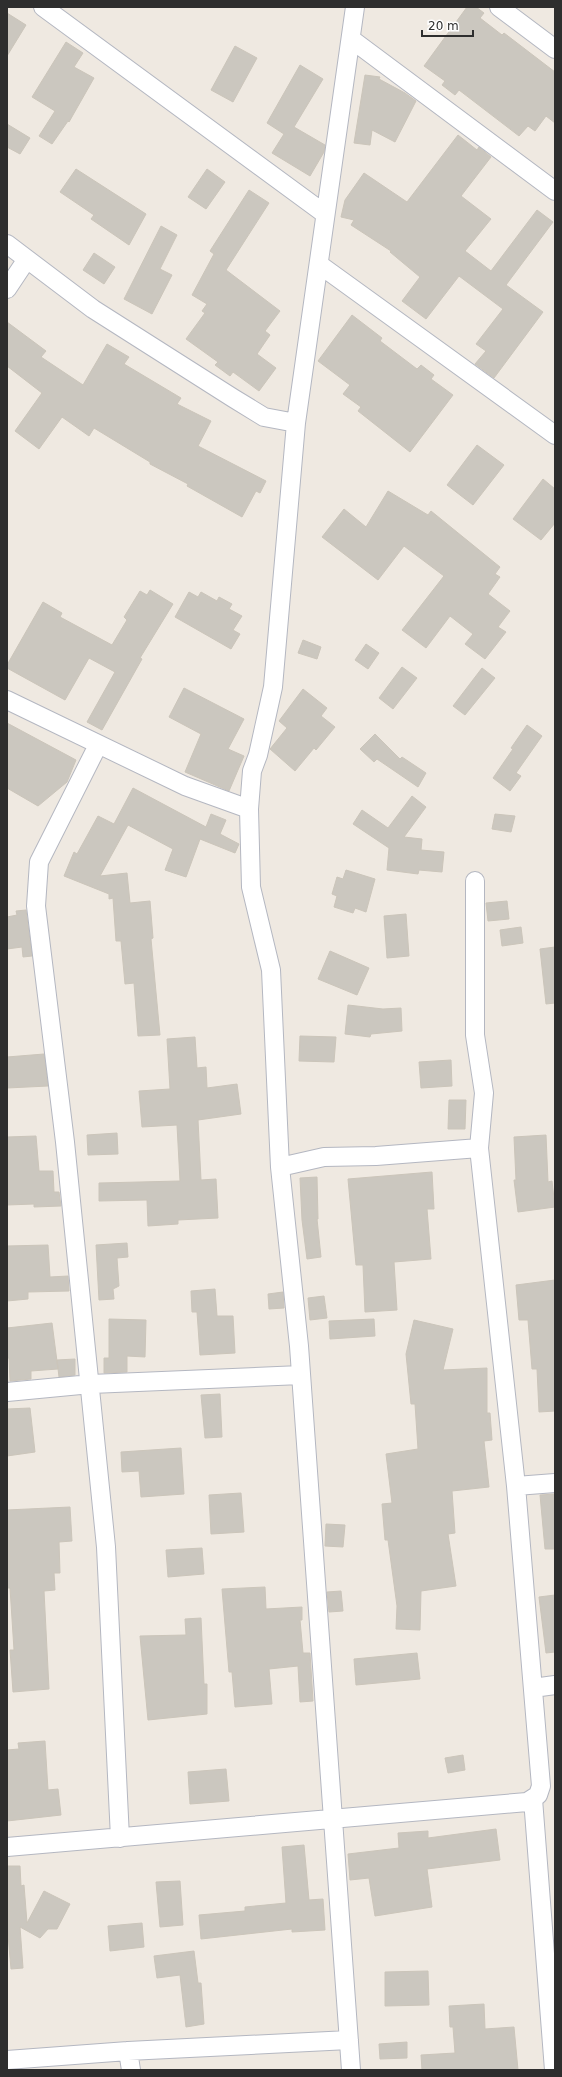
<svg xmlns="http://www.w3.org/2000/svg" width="562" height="2077" font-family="'DejaVu Sans',sans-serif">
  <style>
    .building { fill: #cbc7bf; stroke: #cbc5ba }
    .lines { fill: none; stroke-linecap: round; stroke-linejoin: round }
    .street-casing { stroke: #b4b7c1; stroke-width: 20 }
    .street { stroke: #fff; stroke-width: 18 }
  </style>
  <rect width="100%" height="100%" fill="#efe9e1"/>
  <path class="building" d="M467 7H476L484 13 480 18 502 35 504 33 555 72V123L546 116 535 131 528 126 519 136 459 90 455 95 442 85 445 81 424 66Z
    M7 13 26 25 7 56Z
    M66 42 83 53 74 67 94 78 69 122 68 121 52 144 39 136 55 111 32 97Z
    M235 46 257 58 233 102 211 90Z
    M300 65 323 79 294 127 325 145 324 152 310 176 272 153 284 134 267 123Z
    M365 75 380 77 379 79 405 93 416 101 395 142 372 130 370 145 354 143Z
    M7 124 30 138 20 154 7 147Z
    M458 135 477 150 479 147 491 157 461 196 491 219 465 251 491 271 537 210 553 222 506 285 543 312 494 378 475 364 486 351 476 344 503 309 459 276 426 319 402 301 420 277 390 252 391 251 351 225 354 220 341 217 345 200 364 173 407 202Z
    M76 169 146 214 129 245 91 219 94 215 60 192Z
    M207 169 225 182 206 209 188 197Z
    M249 190 269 203 226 270 280 311 265 331 270 335 257 354 276 368 259 391 233 372 230 376 215 365 218 362 186 339 205 313 202 311 207 304 192 295 214 254 210 251Z
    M161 226 177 235 160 269 172 275 152 314 124 299Z
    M94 253 115 267 104 284 83 270Z
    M352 315 382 338 380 341 417 369 421 365 434 375 431 379 453 395 410 452 358 411 361 407 343 394 350 385 318 361Z
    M7 322 46 351 41 357 83 385 107 344 129 357 124 364 181 398 177 404 211 421 198 446 266 481 260 493 256 491 242 517 187 486 188 484 150 464V462L94 428 89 436 62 417 39 449 15 431 42 393 7 366Z
    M477 445 504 465 473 505 447 485Z
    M543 479 555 489V523L541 540 513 519Z
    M388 491 428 515 431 511 500 567 495 574 500 577 488 594 510 611 498 627 506 632 485 659 465 644 473 634 450 616 426 648 402 630 444 576 404 546 378 580 322 537 344 509 366 527Z
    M150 590 173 604 140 658 142 659 102 730 87 722 115 672 89 658 65 700 7 668V665L43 602 62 613 60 617 112 645 127 620 124 617 140 591 147 595Z
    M189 592 198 597 201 592 217 601 219 597 232 604 229 609 242 616 233 630 240 634 231 649 175 617Z
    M303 640 321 647 317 659 298 653Z
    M366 644 379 653 368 669 355 660Z
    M402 667 417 678 393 709 379 698Z
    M482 668 495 678 465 715 453 706Z
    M184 688 244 719 228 749 244 756 229 791 185 772 201 734 169 717Z
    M303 689 327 708 321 716 335 727 316 750 314 748 295 771 270 749 287 728 279 721Z
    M7 723 76 760 67 782 38 806 7 788Z
    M527 725 542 736 516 773 521 776 510 791 493 778 513 749 511 748Z
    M375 734 400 759 402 757 426 773 418 787 377 759 374 762 360 749Z
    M133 788 206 827 211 814 226 820 220 834 239 844 235 853 200 839 186 877 165 870 173 849 128 825 100 876 127 873 130 903 150 901 153 938 151 939 160 1035 138 1036 134 983 125 984 121 941H116L113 898 109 899V894L64 876 74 852 77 854 98 816 114 824Z
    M412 796 426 807 404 837 422 839 421 850 444 852 442 872 419 870 418 874 387 870 389 848 353 824 362 810 388 828Z
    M495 814 515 816 511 832 492 829Z
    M346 870 375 879 366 912 355 908 353 913 334 907 337 896 332 894 337 877 343 879Z
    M507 901 509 919 488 921 486 903Z
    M26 910 32 956 23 957 22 947 7 949V917L17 915 16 911Z
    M406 914 409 956 387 958 384 916Z
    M521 927 523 943 502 946 500 930Z
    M555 947V1003L546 1004 540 949Z
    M330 951 369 968 357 995 318 979Z
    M348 1005 383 1009 401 1008 402 1031 371 1034 370 1037 345 1034Z
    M300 1036 336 1037 334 1062 299 1061Z
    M195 1037 197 1068 206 1067 207 1088 237 1084 241 1114 198 1120 201 1180 216 1179 218 1218 178 1220V1224L148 1226 147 1200 99 1201V1183L180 1181 177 1125 142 1127 139 1091 170 1089 167 1039Z
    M44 1054 48 1086 7 1088V1057Z
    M451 1060 452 1086 421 1088 419 1062Z
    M449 1100H466L465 1129H448Z
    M117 1133 118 1154 88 1155 87 1135Z
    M546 1135 548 1182 552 1181 555 1207 518 1212 514 1180H516L514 1137Z
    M36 1136 39 1171H53L54 1192H59L61 1206 34 1207V1204L7 1205V1137Z
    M432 1172 434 1209H427L431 1259 394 1262 397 1310 365 1312 363 1265H356L348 1179Z
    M317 1177 318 1219H317L321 1257 307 1259 302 1220 300 1178Z
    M127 1243 128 1257 117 1258 119 1286 113 1289 114 1299 99 1300 96 1245Z
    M48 1245 50 1277 68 1276 69 1291 28 1292V1299L7 1301V1246Z
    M555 1280V1411L539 1412 537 1369H532L528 1320H519L516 1285Z
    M215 1289 217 1316H233L235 1353 200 1355 197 1312H192L191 1291Z
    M283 1292 284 1308 269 1309 268 1294Z
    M324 1296 327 1318 310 1320 308 1298Z
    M109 1319 146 1320 145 1357 127 1356V1372L104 1373V1358H109Z
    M374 1319 375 1336 330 1339 329 1321Z
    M414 1320 453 1329 443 1370 487 1368V1413H490L492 1440 484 1441 489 1487 452 1491 455 1533 448 1534 456 1586 421 1591 420 1630 396 1629 397 1606 388 1540H385L382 1504 392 1503 386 1454 418 1449 415 1404H411L406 1354Z
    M52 1323 58 1369 31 1371V1379L10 1381 9 1358H7V1328Z
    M75 1359V1375L59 1377 57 1360Z
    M220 1394 222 1437 205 1438 201 1395Z
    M30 1408 35 1452 7 1456V1409Z
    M181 1448 184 1494 141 1497 139 1471 122 1472 121 1452Z
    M241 1493 244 1532 211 1534 209 1495Z
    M555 1494V1549H545L540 1495Z
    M70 1507 72 1541 59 1542 60 1573H54L55 1590 44 1591 49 1689 13 1692 10 1650H14L10 1588H7V1510Z
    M326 1524 345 1525 343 1547 325 1546Z
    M202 1548 204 1574 168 1577 166 1550Z
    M265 1587 266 1609 302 1607V1620H300L303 1653H310L313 1701 300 1702 298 1666 269 1669 272 1704 235 1707 232 1672H229L222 1589Z
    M341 1591 343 1611 329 1612 327 1592Z
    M555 1595V1652L546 1653 539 1597Z
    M201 1618 204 1684H207V1714L148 1720 140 1636 186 1635 185 1619Z
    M417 1653 420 1679 356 1685 354 1659Z
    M45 1741 48 1790 58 1789 61 1815 7 1821V1750L19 1749 18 1743Z
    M463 1755 465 1770 448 1773 445 1758Z
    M226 1769 229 1801 190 1804 188 1772Z
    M496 1829 500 1860 427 1869 432 1907 375 1916 369 1878 350 1880 348 1854 399 1848 398 1833 428 1831V1838Z
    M304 1845 309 1900 323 1899 325 1930 292 1932V1929L201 1939 199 1915 245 1911V1907L286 1903 282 1847Z
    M7 1866H20L21 1886 24 1885 27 1923 44 1891 70 1904 57 1929H48L40 1938 20 1927 23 1968 11 1969 7 1924Z
    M180 1881 183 1925 160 1927 156 1882Z
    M142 1923 144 1947 110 1951 108 1926Z
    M194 1951 198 1983H201L204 2024 186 2027 180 1975 157 1978 154 1956Z
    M428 1971 429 2005 385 2006V1972Z
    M484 2004 485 2029 514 2027 518 2070H422L421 2055 455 2053 453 2027H450L449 2006Z
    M407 2042V2058L380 2059 379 2044Z"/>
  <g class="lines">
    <g class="street-casing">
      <path id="street" d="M43 7 325 214
        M499 7 555 49
        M351 39 555 191
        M7 244 93 309 233 398 264 417 296 423
        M320 265 555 435
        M7 289 27 259
        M7 700 185 786 249 809
        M98 745 39 862 36 906 65 1142 106 1547 120 1838
        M280 1167 324 1157 376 1156 479 1148 484 1093 475 1035V881
        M7 1392 91 1384 301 1375
        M516 1486 555 1483
        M533 1688 555 1685
        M533 1799 554 2070
        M7 1847 527 1802 538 1795 541 1786 516 1486 479 1148
        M128 2051 131 2070
        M7 2060 128 2051 349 2040
        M351 2070 299 1346 280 1167 271 970 251 887 249 809 252 771 258 755 273 687 296 423 355 7"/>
    </g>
    <use href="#street" class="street"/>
  </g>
  <rect width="562" height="2077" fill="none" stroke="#2e2e2e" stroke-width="16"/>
  <path d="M422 30v6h51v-6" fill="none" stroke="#2e2e2e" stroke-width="2"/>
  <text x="428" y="30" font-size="12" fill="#2e2e2e" stroke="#ffffff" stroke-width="3" paint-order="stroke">20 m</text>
</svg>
